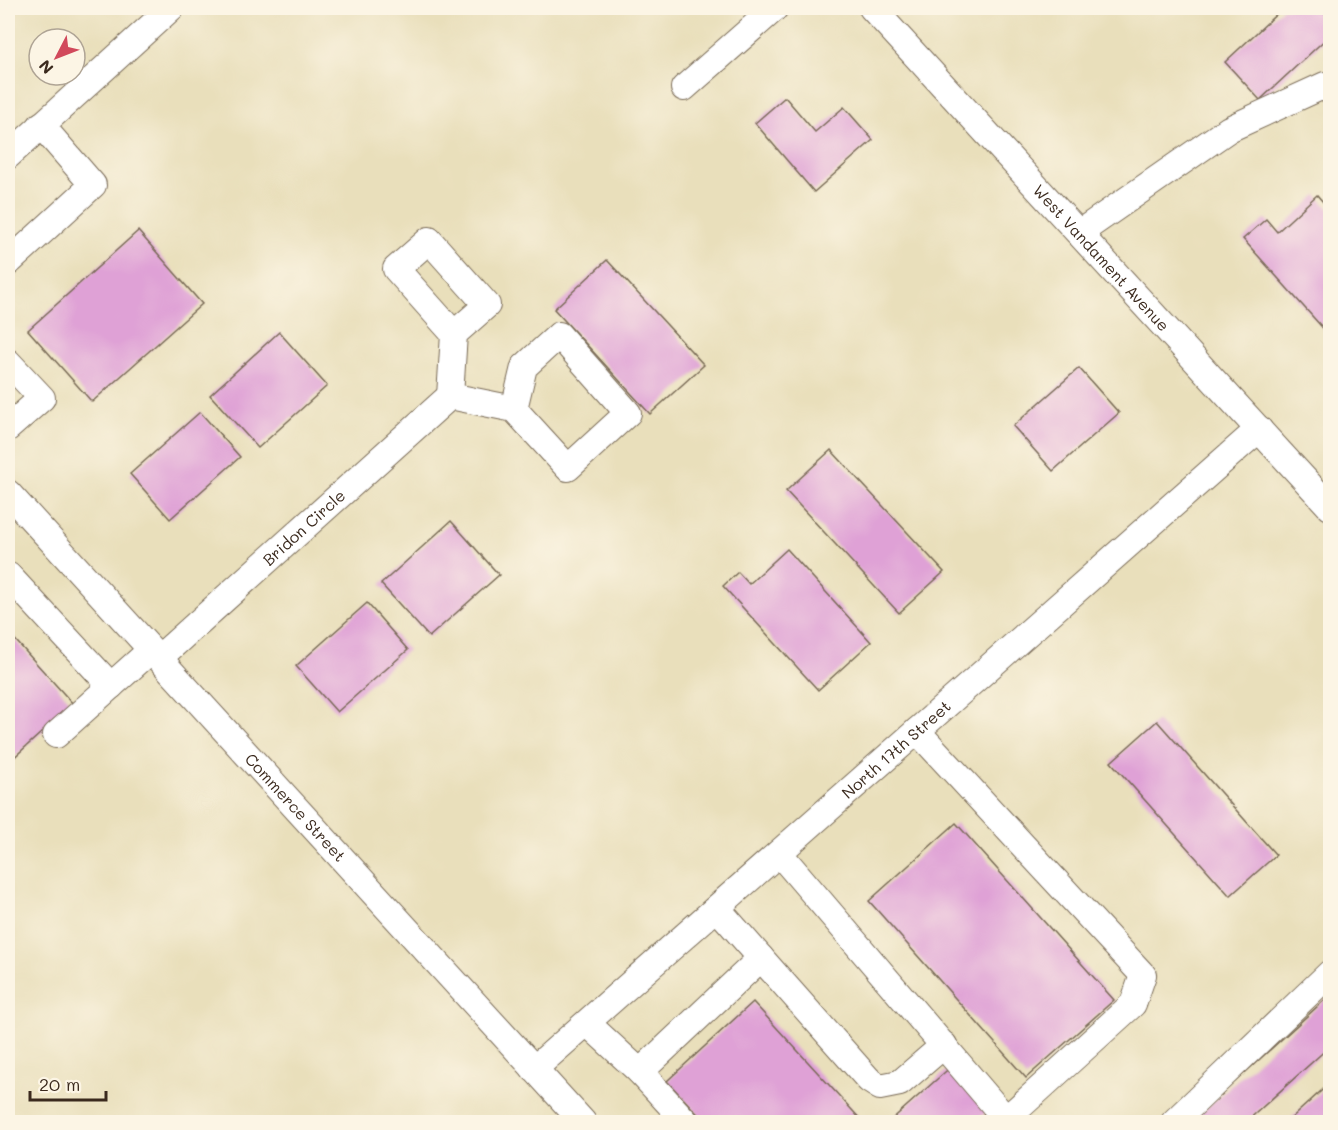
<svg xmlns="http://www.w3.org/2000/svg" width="1338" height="1130" font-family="Mali,sans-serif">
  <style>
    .building { fill: #dfa1d6 }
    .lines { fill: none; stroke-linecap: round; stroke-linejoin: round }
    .minor-casing { stroke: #786955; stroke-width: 28 }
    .minor { stroke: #fff; stroke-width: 26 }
    .labels { text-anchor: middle; stroke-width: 4.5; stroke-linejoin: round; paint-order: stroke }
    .street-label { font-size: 16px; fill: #3b2a1e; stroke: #fcf5e5 }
  </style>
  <rect width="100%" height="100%" fill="#fcf5e5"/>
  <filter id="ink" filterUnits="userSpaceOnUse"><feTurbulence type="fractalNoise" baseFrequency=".0167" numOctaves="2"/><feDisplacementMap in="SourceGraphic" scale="12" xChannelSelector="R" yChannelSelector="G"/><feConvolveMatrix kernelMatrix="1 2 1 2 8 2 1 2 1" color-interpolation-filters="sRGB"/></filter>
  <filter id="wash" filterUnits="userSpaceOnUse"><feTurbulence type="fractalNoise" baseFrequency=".008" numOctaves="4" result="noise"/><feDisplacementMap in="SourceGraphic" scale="24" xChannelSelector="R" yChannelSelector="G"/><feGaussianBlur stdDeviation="1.35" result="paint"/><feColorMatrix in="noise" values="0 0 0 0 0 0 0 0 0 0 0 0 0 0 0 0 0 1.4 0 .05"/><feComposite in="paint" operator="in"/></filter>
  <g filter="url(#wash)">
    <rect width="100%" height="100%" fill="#e9dfbb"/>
    <g id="blocks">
      <path class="building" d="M1283 8H1320L1330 18V35L1260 100 1225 62Z
        M785 97 815 132 844 107 873 140 814 192 755 123Z
        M1317 195 1330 210V336L1243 239 1266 219 1277 232Z
        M138 231 202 304 92 402 28 330Z
        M607 260 704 365 650 414 554 309Z
        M279 332 327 386 258 448 210 395Z
        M1079 368 1119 413 1053 471 1013 426Z
        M200 412 240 457 170 519 130 474Z
        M831 450 944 572 899 613 786 491Z
        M451 521 499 575 429 637 381 584Z
        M787 549 871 642 818 690 723 586 738 572 749 584Z
        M367 603 408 650 337 712 296 666Z
        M8 632 73 704 10 761 8 758Z
        M1157 721 1276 855 1230 896 1111 762Z
        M956 823 1114 1000 1026 1078 869 901Z
        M1330 995V1046L1246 1122H1191Z
        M753 1002 863 1122H705L667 1081Z
        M954 1064 992 1107 975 1122H889Z
        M1330 1083V1122H1287Z"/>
    </g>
  </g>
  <g filter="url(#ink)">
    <use href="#blocks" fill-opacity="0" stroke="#786955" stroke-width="1.5"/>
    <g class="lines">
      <g class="minor-casing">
        <g id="minor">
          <path id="s1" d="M872 8 1330 507"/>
          <path d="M684 88 775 8"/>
          <path d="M8 156 171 8"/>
          <path d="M1079 233 1229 129 1325 85 1330 91"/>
          <path d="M8 263 93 185 41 125"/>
          <path d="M8 362 42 398 8 428"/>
          <path d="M450 396 514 409 568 468 628 413 559 335 524 367 514 409"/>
          <path d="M450 396 454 334 396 269 429 240 487 305 454 334"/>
          <path id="s2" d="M8 493 583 1122"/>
          <path d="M8 578 9 576 111 686"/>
          <path id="s3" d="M159 658 450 396"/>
          <path d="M917 731 1143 975 1133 1004 1003 1122"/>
          <path d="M56 735 151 650"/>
          <path d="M779 853 1006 1119"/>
          <path d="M761 958 869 1080 880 1087 900 1083 944 1045"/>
          <path d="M587 1023 640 1072 686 1122"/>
          <path id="s4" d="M534 1069 1259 429"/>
          <path d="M640 1072 761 958 717 908"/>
          <path d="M1174 1122 1330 973"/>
        </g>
      </g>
      <use href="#minor" class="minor"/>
    </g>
  </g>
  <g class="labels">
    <g class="street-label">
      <text dy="6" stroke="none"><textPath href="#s1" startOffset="339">West Vandament Avenue</textPath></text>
      <text dy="6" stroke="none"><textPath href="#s3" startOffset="195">Bridon Circle</textPath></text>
      <text dy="6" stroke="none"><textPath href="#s4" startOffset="483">North 17th Street</textPath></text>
      <text dy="6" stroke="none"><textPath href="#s2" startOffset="426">Commerce Street</textPath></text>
    </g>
  </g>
  <rect width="1338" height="1130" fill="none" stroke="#fcf5e5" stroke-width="30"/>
  <g transform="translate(57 57) rotate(228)"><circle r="28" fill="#fcf5e5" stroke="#afa495" stroke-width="1.5"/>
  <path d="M0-4.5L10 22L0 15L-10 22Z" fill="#d1495b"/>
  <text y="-9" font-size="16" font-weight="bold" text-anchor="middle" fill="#3b2a1e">N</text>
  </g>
  <path d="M30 1091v9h76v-9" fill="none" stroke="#3b2a1e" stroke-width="3"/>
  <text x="39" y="1091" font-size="18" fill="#3b2a1e" stroke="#fcf5e5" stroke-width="4.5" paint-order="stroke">20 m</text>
</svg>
